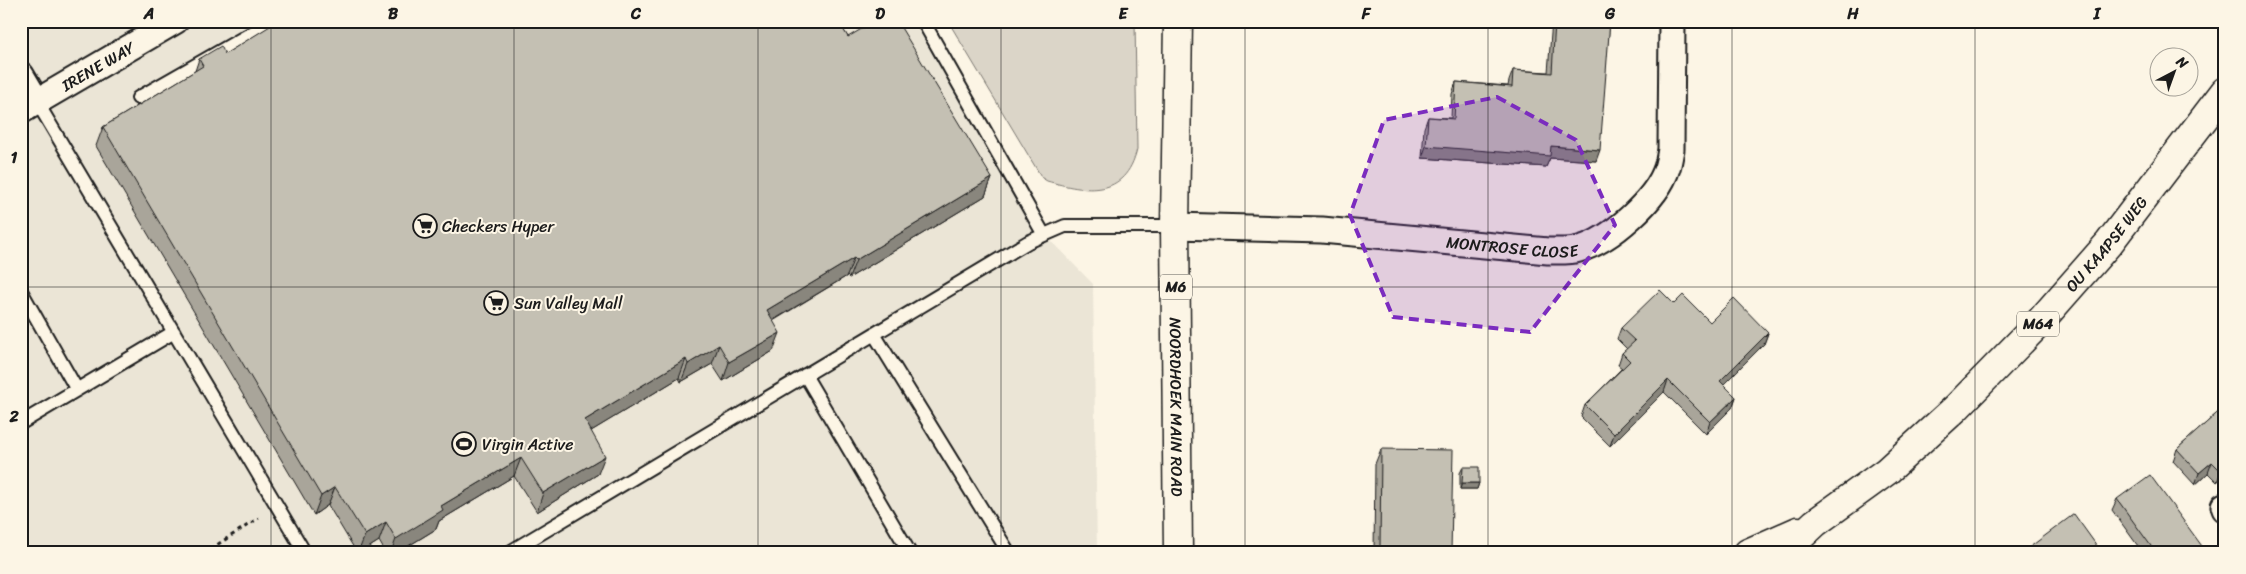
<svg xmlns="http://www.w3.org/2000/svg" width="2246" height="574" font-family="Sriracha,sans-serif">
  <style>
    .built { fill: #ebe5d6 }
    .green { fill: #dbd5c8; stroke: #7c7872 }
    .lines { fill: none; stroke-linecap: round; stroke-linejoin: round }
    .service-casing { stroke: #1c1c1c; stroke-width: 16 }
    .minor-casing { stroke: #1c1c1c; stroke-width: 29 }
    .primary-casing { stroke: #1c1c1c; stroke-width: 31 }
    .path { stroke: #1c1c1c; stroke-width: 3; stroke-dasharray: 4 4; stroke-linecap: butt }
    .service { stroke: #fcf5e5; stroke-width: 12 }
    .minor { stroke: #fcf5e5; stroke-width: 25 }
    .primary { stroke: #fcf5e5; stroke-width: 28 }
    .wall { fill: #a9a59a; stroke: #1c1c1c }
    .shaded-wall { fill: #89867d; stroke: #1c1c1c }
    .building { fill: #c4c0b3; stroke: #1c1c1c }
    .marked { fill: #7b2cbf; fill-opacity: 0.2; stroke: #7b2cbf; stroke-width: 4; stroke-dasharray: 10 6; stroke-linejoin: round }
    .grid { fill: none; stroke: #1c1c1c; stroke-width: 1; stroke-opacity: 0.55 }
    .labels { text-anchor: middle; stroke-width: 4; stroke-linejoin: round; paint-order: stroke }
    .shield { fill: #fcf5e5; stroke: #5f5d58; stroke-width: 1 }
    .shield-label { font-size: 15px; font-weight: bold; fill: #1c1c1c }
    .street-label { font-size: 16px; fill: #1c1c1c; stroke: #fcf5e5 }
    .poi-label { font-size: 16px; fill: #1c1c1c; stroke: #fcf5e5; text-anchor: start }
    .neatline { fill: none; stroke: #1c1c1c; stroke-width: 2 }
    .grid-label { font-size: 16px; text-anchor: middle; font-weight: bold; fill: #1c1c1c }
  </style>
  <rect width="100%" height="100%" fill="#fcf5e5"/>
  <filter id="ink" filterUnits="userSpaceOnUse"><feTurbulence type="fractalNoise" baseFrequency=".02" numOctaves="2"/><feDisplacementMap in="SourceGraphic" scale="10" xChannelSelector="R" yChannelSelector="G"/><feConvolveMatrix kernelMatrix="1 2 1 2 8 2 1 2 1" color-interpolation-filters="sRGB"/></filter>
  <g filter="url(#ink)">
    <path class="built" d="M21 21H923L1044 234 1093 284 1097 553H21Z"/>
    <path class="green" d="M948 21H1135L1137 149C1125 199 1086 192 1047 181L1042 178Z"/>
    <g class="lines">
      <g class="service-casing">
        <path id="service" d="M923 21 1044 235
          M138 98 273 21
          M37 102 305 553
          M21 291 77 390
          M874 334 1009 553
          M805 375 910 553
          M21 423 174 332
          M508 553 1028 242 1065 226H1175"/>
      </g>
      <g class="minor-casing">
        <g id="minor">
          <path d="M21 75 37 102"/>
          <path id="s1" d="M21 111 175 21"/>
          <path id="s2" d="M1175 226 1322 230 1548 251C1557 251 1569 252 1579 249 1610 241 1657 199 1667 168 1669 162 1670 155 1671 149L1672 21"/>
          <path d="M2224 506 2225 509"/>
        </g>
      </g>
      <g class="primary-casing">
        <g id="primary">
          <path id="s3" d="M1178 21 1175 226 1178 553"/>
          <path d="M1748 553 1798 531"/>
          <path id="s4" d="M1783 553 1815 523 1887 471 1956 408 2036 326 2109 243 2225 91"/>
        </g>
      </g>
      <path class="path" d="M204 553 259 518"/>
      <use href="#service" class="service"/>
      <use href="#minor" class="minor"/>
      <use href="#primary" class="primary"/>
    </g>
    <path class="wall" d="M277 21H838L848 37 992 178 985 196 849 278 847 276 773 321V351L723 381 712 364 681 382 679 378 591 431 598 474 537 512 514 476 439 521 436 529 397 553H386L379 541 360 553H357L328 505 314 515 96 146 103 127 195 71 199 59 225 54 276 23Z
      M1552 21H1610L1596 161 1550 158 1546 167 1422 158 1424 128 1428 117 1451 118 1452 94 1456 82 1508 86 1509 81 1513 70 1548 72Z
      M1674 304 1710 322 1768 333 1764 344 1723 385 1736 397 1732 408 1706 434 1664 392 1610 446 1581 417 1585 405 1622 368 1618 365 1622 353 1627 349 1617 339 1621 328Z
      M2225 406V475L2217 482 2208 473 2195 485 2173 461 2177 449Z
      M1381 449 1451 553H1374L1375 464Z
      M1463 467 1479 483 1477 489H1460V473Z
      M2117 499 2207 553H2143L2112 510Z"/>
    <path class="shaded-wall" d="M1426 146H1551L1600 150 1596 161 1550 158 1546 167 1422 158Z
      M992 178 985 196 849 278 856 260Z
      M854 258 847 276 760 328 767 310Z
      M780 333 773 351 723 381 729 362Z
      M1768 333 1764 344 1716 392 1720 381Z
      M719 345 712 364 681 382 688 364Z
      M686 359 679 378 578 439 585 420Z
      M1668 380 1664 392 1610 446 1614 434Z
      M1736 397 1732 408 1706 434 1710 422Z
      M605 456 598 474 537 512 543 493Z
      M521 458 514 476 439 521 436 529 397 553H391L396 539 441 506Z
      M2212 462 2208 473 2195 485 2199 473Z
      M2225 467V475L2217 482 2221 471Z
      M1462 483H1479L1477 489H1460Z
      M335 487 328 505 314 515 321 496Z
      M386 522 379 541 360 553H358L365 535Z
      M2097 546 2095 553H2088Z
      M1380 550H1404L1403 553H1378Z"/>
    <path class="building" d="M278 21H838L848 37 875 21H897L992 178 856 260 854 258 767 310 780 333 729 362 719 345 688 364 686 359 585 420 605 456 543 493 521 458 441 506 443 510 396 539 386 522 365 535 335 487 321 496 103 127 203 66 199 59 221 46 225 54Z
      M1555 21H1610L1600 150 1551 146 1550 156 1426 146 1428 117 1454 119 1456 82 1512 87 1513 70 1552 73Z
      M1660 290 1674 304 1683 295 1710 322 1734 298 1768 333 1720 381 1736 397 1710 422 1668 380 1614 434 1585 405 1630 361 1622 353 1635 341 1621 328Z
      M2225 406V467L2221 471 2212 462 2199 473 2177 449Z
      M1381 449 1453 450 1451 553H1404V550H1380Z
      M1463 467H1479V483H1462Z
      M2150 475 2207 553H2156L2117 499Z
      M2074 514 2097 546 2088 553H2022Z"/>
  </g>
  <path class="marked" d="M1497 97 1576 140 1615 225 1530 332 1393 317 1350 215 1384 120Z"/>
  <path class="grid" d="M271 21V553M514 21V553M758 21V553M1001 21V553M1245 21V553M1488 21V553M1732 21V553M1975 21V553M21 287H2225"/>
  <defs>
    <g id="supermarket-ring" transform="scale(1.25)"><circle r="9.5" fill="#fcf5e5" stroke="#1c1c1c" stroke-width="1.5"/><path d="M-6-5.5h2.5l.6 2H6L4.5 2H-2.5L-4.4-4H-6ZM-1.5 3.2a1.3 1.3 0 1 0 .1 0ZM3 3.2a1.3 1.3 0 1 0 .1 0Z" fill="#1c1c1c"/></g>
    <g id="stadium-ring" transform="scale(1.25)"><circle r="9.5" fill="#fcf5e5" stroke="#1c1c1c" stroke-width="1.5"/><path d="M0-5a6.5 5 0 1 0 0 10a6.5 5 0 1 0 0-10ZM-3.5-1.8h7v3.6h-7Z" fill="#1c1c1c"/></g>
  </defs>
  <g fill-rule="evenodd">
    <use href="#supermarket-ring" x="425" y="226"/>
    <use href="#supermarket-ring" x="496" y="303"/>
    <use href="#stadium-ring" x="464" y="444"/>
  </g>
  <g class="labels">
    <g class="shield">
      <rect x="1160" y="274.5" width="32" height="25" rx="4"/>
      <rect x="2017" y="311.5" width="42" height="25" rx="4"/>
    </g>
    <g class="shield-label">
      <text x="1176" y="292">M6</text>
      <text x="2038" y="329">M64</text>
    </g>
    <g class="street-label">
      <text dy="6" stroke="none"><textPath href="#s1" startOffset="89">IRENE WAY</textPath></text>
      <text dy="6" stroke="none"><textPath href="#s2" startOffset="338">MONTROSE CLOSE</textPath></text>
      <text dy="6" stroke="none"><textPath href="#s4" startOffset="449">OU KAAPSE WEG</textPath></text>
      <text dy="6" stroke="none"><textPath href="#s3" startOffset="386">NOORDHOEK MAIN ROAD</textPath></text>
    </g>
    <g class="poi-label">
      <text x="442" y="232">Checkers Hyper</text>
      <text x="514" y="309">Sun Valley Mall</text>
      <text x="482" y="450">Virgin Active</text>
    </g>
  </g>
  <rect width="2246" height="574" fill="none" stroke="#fcf5e5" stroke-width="55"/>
  <g transform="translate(2174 72) rotate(41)"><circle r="24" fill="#fcf5e5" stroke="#a29e95"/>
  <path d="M0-4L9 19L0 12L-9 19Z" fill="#1c1c1c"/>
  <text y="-8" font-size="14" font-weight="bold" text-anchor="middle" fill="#1c1c1c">N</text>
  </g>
  <rect x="28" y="28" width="2190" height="518" class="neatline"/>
  <g class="grid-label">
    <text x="149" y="19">A</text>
    <text x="393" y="19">B</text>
    <text x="636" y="19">C</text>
    <text x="880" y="19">D</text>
    <text x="1123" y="19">E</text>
    <text x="1366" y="19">F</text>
    <text x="1610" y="19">G</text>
    <text x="1853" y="19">H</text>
    <text x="2097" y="19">I</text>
    <text x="14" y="163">1</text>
    <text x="14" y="422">2</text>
  </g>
</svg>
